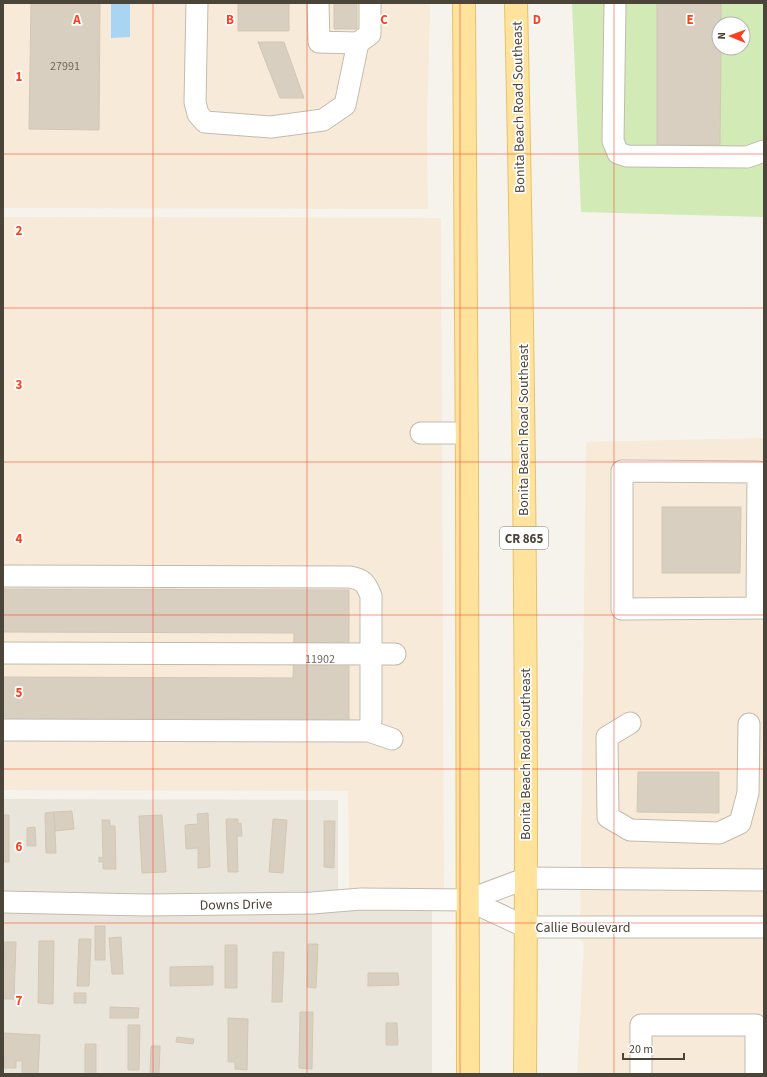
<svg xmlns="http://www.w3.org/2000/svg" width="767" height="1077" font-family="'Source Sans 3',sans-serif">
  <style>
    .residential { fill: #eae5da }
    .commercial { fill: #f7ead8 }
    .green { fill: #d2eab5; fill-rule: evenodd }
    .water { fill: #a9d4f2 }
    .building { fill: #d8cfc1; stroke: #d3c7b4 }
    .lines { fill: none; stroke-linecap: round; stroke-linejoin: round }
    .minor-casing { stroke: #c2bbae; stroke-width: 23 }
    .major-casing { stroke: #e6c16a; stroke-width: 24 }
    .minor { stroke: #fff; stroke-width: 21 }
    .major { stroke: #ffe39c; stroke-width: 22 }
    .grid { fill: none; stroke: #fc3f1d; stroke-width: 1; stroke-opacity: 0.55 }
    .labels { text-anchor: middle; stroke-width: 3.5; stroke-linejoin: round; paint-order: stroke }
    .number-label { font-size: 12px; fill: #6e675b }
    .shield { fill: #fff; stroke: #817c74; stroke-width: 1 }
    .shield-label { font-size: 13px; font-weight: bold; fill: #4b4439 }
    .street-label { font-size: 14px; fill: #4b4439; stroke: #fff }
    .grid-label { font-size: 13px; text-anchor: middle; font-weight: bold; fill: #fc3f1d; stroke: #fff; stroke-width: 3.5; stroke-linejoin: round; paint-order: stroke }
  </style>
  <rect width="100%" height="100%" fill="#f6f3ec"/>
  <path class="residential" d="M3 799 338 800V887L340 893 432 898V1074H3Z"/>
  <path class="commercial" d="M3 3H430L427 127 428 209 3 208Z
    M3 217 441 218 444 889 349 888 348 791 3 790Z
    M764 438V1074H577L584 943 580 940 586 442Z"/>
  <path class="green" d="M572 3H764V217L581 212ZM719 24H743V48H719Z"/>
  <path class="water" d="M111 3H130V37L111 38Z"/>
  <path class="building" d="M31 3H100L99 130 29 129Z
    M238 3H289V31H238Z
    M334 3H357V29H334Z
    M657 3H721V24H719V48H721L720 145H657Z
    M258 42H284L304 98H280Z
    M662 507H741L740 573H662Z
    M3 589 349 590V724L3 722V677L293 678 294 633 3 632Z
    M638 772H719V813L637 812Z
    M72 811 74 829 55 831 54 812Z
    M54 812 56 853H46L45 813Z
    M208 813 210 867 198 868V848L186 849 185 825 198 824 197 814Z
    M3 815H9V862H3Z
    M162 815 166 872 142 873 139 816Z
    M226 819H238V824L241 823 242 836H237L238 872H228Z
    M273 819 287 820 283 873 269 872Z
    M102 820H110V826H115L116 869H103V862H99V857L103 858Z
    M324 821H335L334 868 324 867Z
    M35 827 36 846H27V828Z
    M95 926H105V960H95Z
    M121 937 123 974H112L109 938Z
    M79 939H91L89 986H77Z
    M39 941H54L53 1004 38 1003Z
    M4 942H16L14 999H3Z
    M308 944H318L316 988 307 987Z
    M225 945H237V988H225Z
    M273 952H284L282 1002H272Z
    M213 966V985L170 986V967Z
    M368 973H398L399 985 368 986Z
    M74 993H86V1003H74Z
    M110 1007 139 1008 138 1018H110Z
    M300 1012H313L312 1069 299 1068Z
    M228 1018 248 1019 247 1070 235 1069V1062H228Z
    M386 1023H397L398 1045H386Z
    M128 1025H140L139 1070H128Z
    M3 1033 40 1035 38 1074H22V1061H16V1068H4Z
    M177 1037 194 1039 193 1044 176 1042Z
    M85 1044H96V1074H85Z
    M151 1046H160L159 1074H150Z"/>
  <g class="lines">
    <g class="minor-casing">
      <path id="minor" d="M197 3 195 102 198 114 205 122 271 127 323 120 345 105 358 43
        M318 3 319 42 358 43 370 34V3
        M615 3 613 141 618 153 627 156 747 157 764 151
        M421 433H467
        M3 576 349 577C363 579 366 583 371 596V720L369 731 3 730
        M757 608 758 472 622 471V609L764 608
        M3 653 395 654
        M630 723 607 737 608 817 630 830 719 833 740 823 748 793 749 724
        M369 731 392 739
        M468 900 526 927H764
        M3 902 145 905 312 903 361 899 468 900 527 878 764 880
        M641 1074V1025H756V1074"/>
    </g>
    <g class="major-casing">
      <path id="major" d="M464 3 467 472 468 1074
        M516 3C524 360 528 717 525 1074"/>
    </g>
    <use href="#minor" class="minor"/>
    <use href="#major" class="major"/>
  </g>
  <path class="grid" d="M153 3V1074M307 3V1074M460 3V1074M614 3V1074M3 154H764M3 308H764M3 462H764M3 615H764M3 769H764M3 923H764"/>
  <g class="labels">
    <g class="number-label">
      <text x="65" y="70">27991</text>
      <text x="320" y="663">11902</text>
    </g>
    <rect class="shield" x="500" y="527" width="48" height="22" rx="3"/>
    <g class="shield-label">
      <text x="524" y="543">CR 865</text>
    </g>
    <g class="street-label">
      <text transform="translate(518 107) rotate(-91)" y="5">Bonita Beach Road Southeast</text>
      <text transform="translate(523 430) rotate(-90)" y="5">Bonita Beach Road Southeast</text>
      <text transform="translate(525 754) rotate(-90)" y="5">Bonita Beach Road Southeast</text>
      <text transform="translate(236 904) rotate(-1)" y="5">Downs Drive</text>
      <text x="583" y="932">Callie Boulevard</text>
    </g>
  </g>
  <g class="grid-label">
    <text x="77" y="24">A</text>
    <text x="230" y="24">B</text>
    <text x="384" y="24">C</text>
    <text x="537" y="24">D</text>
    <text x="690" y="24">E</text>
    <text x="19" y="81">1</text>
    <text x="19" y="235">2</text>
    <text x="19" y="389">3</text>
    <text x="19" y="543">4</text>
    <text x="19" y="697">5</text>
    <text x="19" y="851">6</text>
    <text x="19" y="1005">7</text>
  </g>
  <rect width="767" height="1077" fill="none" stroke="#4b4439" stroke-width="8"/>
  <g transform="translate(731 36) rotate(271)"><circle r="19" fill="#ffffff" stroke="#b7b4b0"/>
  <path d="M0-3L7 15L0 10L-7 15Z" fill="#fc3f1d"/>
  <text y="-6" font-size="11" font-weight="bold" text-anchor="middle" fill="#4b4439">N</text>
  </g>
  <path d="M623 1053v6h61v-6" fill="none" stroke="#4b4439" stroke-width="2"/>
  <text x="629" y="1053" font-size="12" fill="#4b4439" stroke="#ffffff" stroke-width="3" paint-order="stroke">20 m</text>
</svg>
